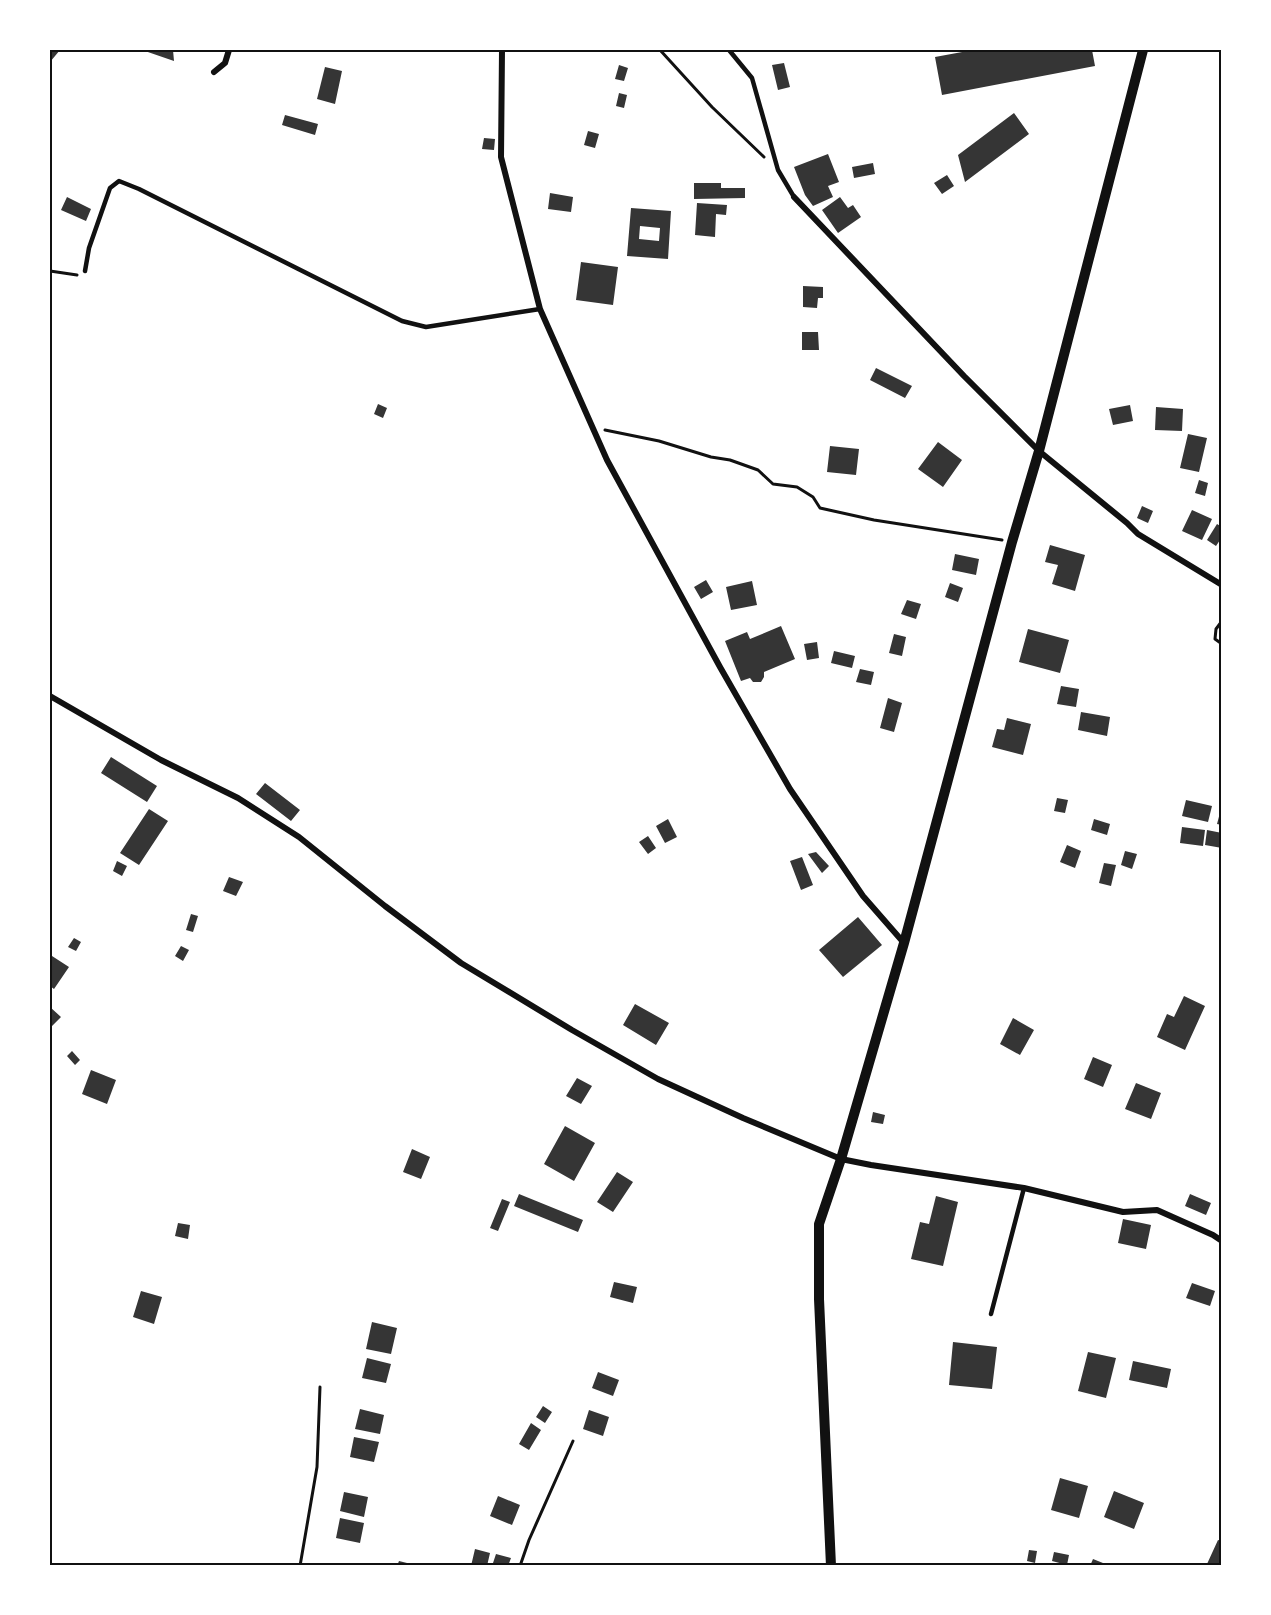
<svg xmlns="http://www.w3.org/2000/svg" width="1271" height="1615" font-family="'IBM Plex Serif',serif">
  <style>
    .building { fill: #353535; fill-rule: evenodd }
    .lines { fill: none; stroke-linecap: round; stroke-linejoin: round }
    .path { stroke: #111; stroke-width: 3 }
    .service { stroke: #111; stroke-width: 4.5 }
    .minor { stroke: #111; stroke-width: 6 }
    .tertiary { stroke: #111; stroke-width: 10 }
    .neatline { fill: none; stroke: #111; stroke-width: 2 }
  </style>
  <rect width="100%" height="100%" fill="#fff"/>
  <path class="building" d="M50 50H60L50 62Z
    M142 50H173L174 61Z
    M973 50H1092L1095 66 942 95 935 57Z
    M784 63 790 87 778 90 772 65Z
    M619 65 628 68 624 81 615 79Z
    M325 67 342 71 335 104 317 99Z
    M619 93 627 95 624 108 616 106Z
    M1014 113 1029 134 965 182 958 155Z
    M285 115 318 124 315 135 282 125Z
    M588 131 599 134 595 148 584 145Z
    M484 138 495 139 494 150 482 149Z
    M828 154 839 182 828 186 833 197 813 206 805 195 794 167Z
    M873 163 875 174 854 178 852 167Z
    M947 175 954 186 942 194 934 183Z
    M694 183H721V188H745V198L694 199Z
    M550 193 573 197 571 212 548 209Z
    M67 197 91 209 86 221 61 210Z
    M840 197 848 208 853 205 861 217 838 233 822 210Z
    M697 203 727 205 726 215 716 214 715 237 695 235Z
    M631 208 671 211 668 259 627 256ZM640 226 660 228 659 241 639 239Z
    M581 262 618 267 613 305 576 300Z
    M803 286 823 287V298H818L817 308 803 307Z
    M802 332H818L819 350H802Z
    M876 368 912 386 905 398 870 380Z
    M378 404 387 408 383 418 374 414Z
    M1130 405 1133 421 1113 425 1109 409Z
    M1156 407 1183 409 1182 431 1155 430Z
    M1188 434 1207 438 1199 472 1180 468Z
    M938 442 962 460 943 487 918 469Z
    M830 446 859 449 856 475 827 472Z
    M1199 480 1208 483 1205 496 1195 493Z
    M1142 506 1153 511 1148 523 1137 518Z
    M1192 510 1212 519 1202 540 1182 531Z
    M1217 524 1222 527V537L1216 546 1207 540Z
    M1050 545 1085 555 1075 591 1052 584 1058 565 1045 562Z
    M955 554 979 559 976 575 952 570Z
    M706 580 713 592 701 599 694 587Z
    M752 581 757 605 731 610 726 587Z
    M950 583 963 588 958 602 945 597Z
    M907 600 921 604 916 619 901 614Z
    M781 626 795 659 764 672V677L761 682H753L750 678 741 681 725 641 747 632 750 639Z
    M1028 629 1069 640 1060 673 1019 662Z
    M894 634 906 637 902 656 889 653Z
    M817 642 819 658 807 660 804 644Z
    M834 651 855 656 852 668 831 663Z
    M860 669 874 672 871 685 856 682Z
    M1061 686 1079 689 1076 707 1057 704Z
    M888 698 902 703 894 732 880 728Z
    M1081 712 1110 717 1107 736 1078 730Z
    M1007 718 1031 724 1023 755 992 747 997 729 1004 730Z
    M111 757 157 786 147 802 101 773Z
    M265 783 300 810 291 821 256 794Z
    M1057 798 1068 800 1065 813 1054 811Z
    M1186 800 1212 806 1208 822 1182 816Z
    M149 809 168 821 139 865 120 853Z
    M1221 809H1222V825L1217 824Z
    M668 819 677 837 665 843 656 826Z
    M1094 819 1110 824 1107 835 1091 830Z
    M1182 827 1205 830 1203 846 1180 843Z
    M1207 830 1222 833V848L1205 845Z
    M648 836 656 848 648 854 639 842Z
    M1067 845 1081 851 1075 868 1060 862Z
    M1125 851 1137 854 1132 869 1121 865Z
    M816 852 829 866 822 873 808 854Z
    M802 857 813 885 801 890 790 861Z
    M117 861 127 866 122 876 113 871Z
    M1104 863 1116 865 1111 886 1099 883Z
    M229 877 243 882 236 896 223 891Z
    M191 914 198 916 193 932 186 930Z
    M858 917 882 945 843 977 819 950Z
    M74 938 81 942 76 951 68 947Z
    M181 946 189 950 183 961 175 956Z
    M52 956 69 967 54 989 50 986V961Z
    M1184 996 1205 1006 1185 1050 1157 1037 1167 1014 1174 1017Z
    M635 1004 669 1023 656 1045 623 1025Z
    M50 1007 61 1017 52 1026 50 1024Z
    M1013 1018 1034 1030 1020 1055 1000 1044Z
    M72 1051 80 1060 75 1065 67 1056Z
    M1093 1057 1112 1065 1103 1087 1084 1079Z
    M91 1070 116 1080 107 1104 82 1094Z
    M577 1078 592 1086 581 1104 566 1096Z
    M1136 1083 1161 1093 1151 1119 1125 1109Z
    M873 1112 885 1115 883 1124 871 1122Z
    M565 1126 595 1143 574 1181 544 1164Z
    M412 1149 430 1157 421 1179 403 1172Z
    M617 1172 633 1182 613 1212 597 1202Z
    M519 1194 583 1220 578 1232 514 1206Z
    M1190 1194 1211 1203 1206 1215 1185 1206Z
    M936 1196 958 1202 943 1266 911 1259 920 1222 929 1224Z
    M502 1199 510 1202 498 1231 490 1228Z
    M1123 1219 1151 1225 1146 1249 1118 1243Z
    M178 1223 190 1225 188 1239 175 1236Z
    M614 1282 637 1287 633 1303 610 1297Z
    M1192 1283 1215 1291 1210 1306 1186 1298Z
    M141 1291 162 1297 154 1324 133 1317Z
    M372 1322 397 1328 391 1354 366 1349Z
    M953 1342 997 1347 992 1389 949 1385Z
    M1088 1352 1116 1358 1106 1398 1078 1391Z
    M367 1358 391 1364 386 1383 362 1378Z
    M1133 1361 1171 1369 1167 1388 1129 1380Z
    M598 1372 619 1380 613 1396 592 1388Z
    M543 1406 552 1412 545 1423 536 1417Z
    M360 1409 384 1415 380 1434 355 1429Z
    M589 1410 609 1417 603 1436 583 1429Z
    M531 1423 541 1430 529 1450 519 1444Z
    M354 1437 379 1442 374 1462 350 1457Z
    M1060 1478 1088 1486 1079 1518 1051 1510Z
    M1114 1491 1144 1503 1134 1529 1104 1517Z
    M344 1492 368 1497 364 1517 340 1511Z
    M498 1496 520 1505 512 1525 490 1516Z
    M340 1518 364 1523 360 1543 336 1538Z
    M1218 1540 1222 1541V1560L1219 1566H1211L1207 1564Z
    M475 1549 490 1553 487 1566H471Z
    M1029 1550 1037 1551 1035 1563 1027 1561Z
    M1054 1552 1069 1555 1067 1565 1052 1561Z
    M496 1554 511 1558 508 1566H492Z
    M1093 1559 1108 1565V1566H1090Z
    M399 1561 415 1565V1566H397Z"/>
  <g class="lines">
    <path class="path" d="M660 50 712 107 764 157
      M50 271 77 275
      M605 430 659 441 711 457 730 460 758 470 773 484 797 487 813 497 820 508 874 520 1002 540
      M1222 621 1216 629 1215 639 1222 644
      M300 1566 317 1467 320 1387
      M520 1566 529 1540 573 1441"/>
    <path class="service" d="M729 50 752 78 778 170 794 197
      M85 271 89 248 110 188 119 181 139 189 402 321 426 327 540 309
      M991 1314 1024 1188"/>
    <path class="minor" d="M502 50 501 157 540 309 607 460 720 667 790 789 863 896 904 943
      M214 72 225 63 229 50
      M794 197 964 376 1039 451 1127 523 1138 534 1222 585
      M50 696 161 760 238 798 299 837 385 906 461 963 572 1030 658 1079 743 1118 841 1159 871 1165 1024 1188 1123 1212 1157 1210 1213 1235 1222 1241"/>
    <path class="tertiary" d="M831 1566 819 1299V1224L841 1159 904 943 1012 542 1039 451 1143 50"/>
  </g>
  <rect width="1271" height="1615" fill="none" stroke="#ffffff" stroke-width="102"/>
  <rect x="51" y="51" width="1169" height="1513" class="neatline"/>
</svg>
